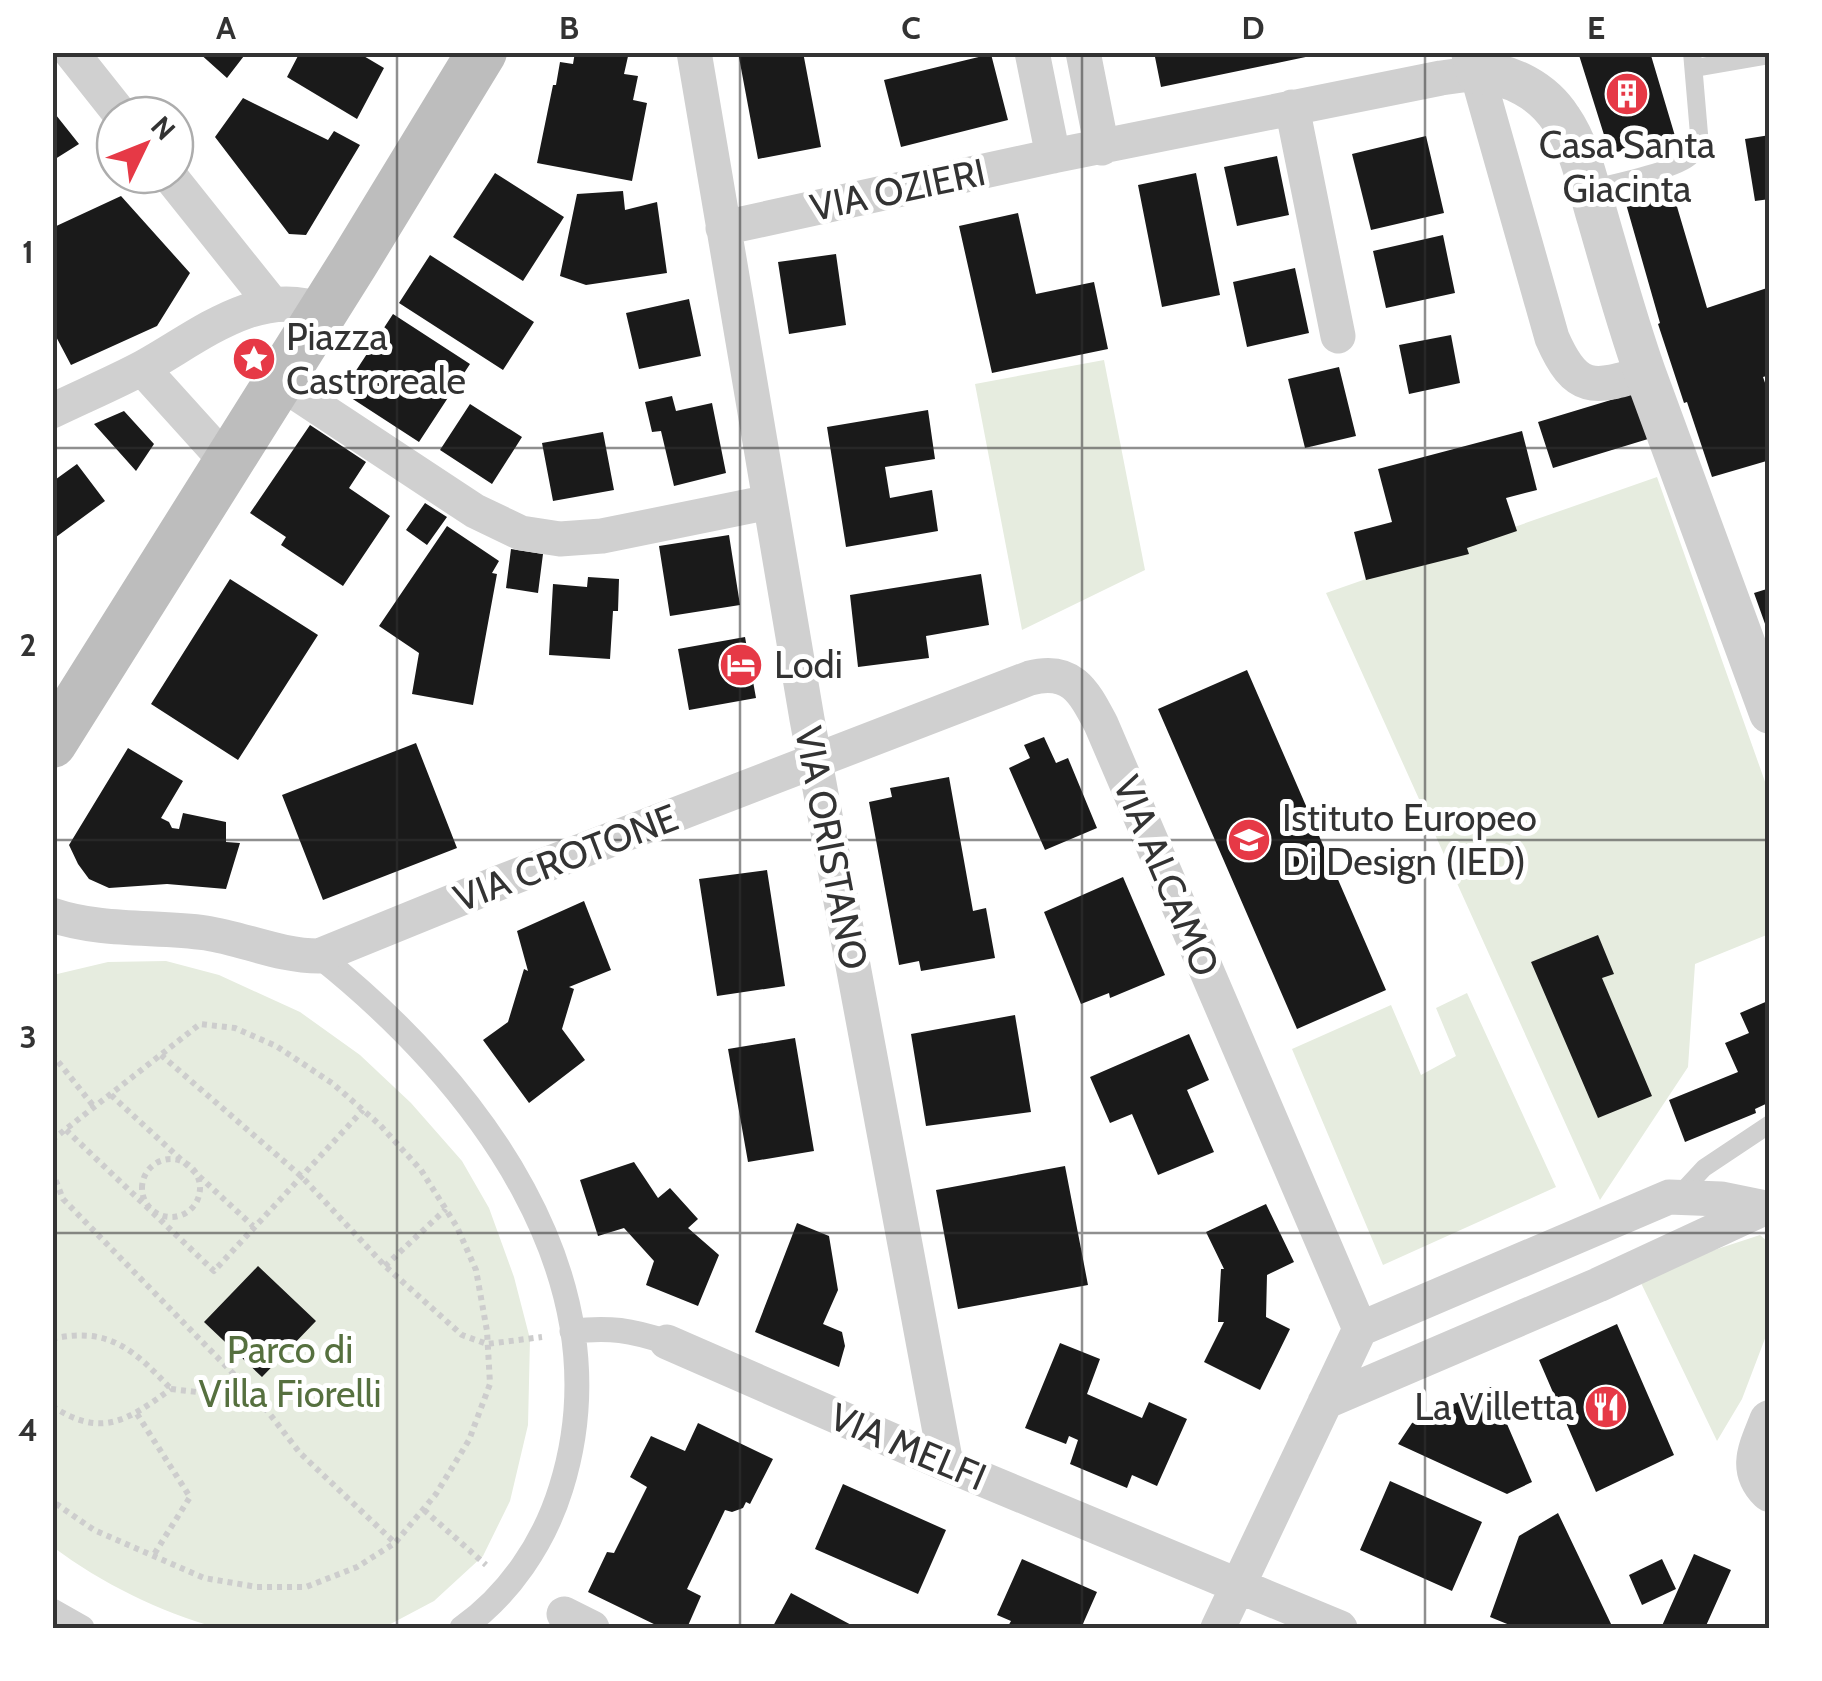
<svg xmlns="http://www.w3.org/2000/svg" width="1822" height="1681" font-family="Cabin,sans-serif">
  <style>
    .green { fill: #e6ecdf }
    .building { fill: #1a1a1a }
    .lines { fill: none; stroke-linecap: round; stroke-linejoin: round }
    .path { stroke: #cdcdcd; stroke-width: 6; stroke-dasharray: 5 5; stroke-linecap: butt }
    .service { stroke: #d0d0d0; stroke-width: 18 }
    .pedestrian { stroke: #d0d0d0; stroke-width: 25 }
    .minor { stroke: #d0d0d0; stroke-width: 35 }
    .tertiary { stroke: #d0d0d0; stroke-width: 42 }
    .secondary { stroke: #bdbdbd; stroke-width: 50 }
    .grid { fill: none; stroke: #333; stroke-width: 2.5; stroke-opacity: 0.55 }
    .labels { text-anchor: middle; stroke-width: 10; stroke-linejoin: round; paint-order: stroke }
    .poi-label { font-size: 38px; fill: #333; stroke: #fff; text-anchor: start }
    .street-label { font-size: 38px; fill: #333; stroke: #fff }
    .park-label { font-size: 38px; fill: #56703f; stroke: #fff }
    .neatline { fill: none; stroke: #333; stroke-width: 4 }
    .grid-label { font-size: 32px; text-anchor: middle; font-weight: bold; fill: #333 }
  </style>
  <rect width="100%" height="100%" fill="#fff"/>
  <path class="green" d="M1104 360 1145 570 1022 630 975 384Z
    M1657 477 1769 793V934L1695 964 1688 1067 1600 1200 1326 593Z
    M166 961 219 975 300 1012 360 1055 411 1103 462 1161 489 1208 514 1277 530 1339 528 1425 510 1501 483 1556 434 1601 383 1628H218C158 1611 103 1584 53 1547V975L108 962Z
    M1467 993 1556 1187 1383 1265 1292 1049 1391 1005 1421 1075 1456 1056 1436 1008Z
    M1760 1235 1769 1243V1328L1742 1399 1717 1441 1641 1283 1699 1255Z"/>
  <path class="building" d="M198 52H247L227 78Z
    M300 52H357L384 68 357 119 287 77Z
    M575 52H629L624 74 638 76 633 100 647 103 632 181 537 163 553 85H556L560 62 573 64Z
    M738 52H803L821 147 758 159Z
    M1154 52H1320V54L1161 87Z
    M1578 52H1650L1675 136 1610 154Z
    M991 54 1008 120 901 147 884 80Z
    M243 98 328 140 334 131 360 145 306 235 289 234 215 137Z
    M52 110 79 144 52 161Z
    M1770 135V199L1755 201 1745 139Z
    M1426 136 1444 213 1371 230 1352 154Z
    M1277 156 1289 215 1237 226 1224 167Z
    M495 173 564 217 523 281 453 237Z
    M1196 173 1220 295 1162 307 1138 185Z
    M1670 183 1707 308 1770 287V375L1763 377 1770 397V460L1712 477 1687 402 1684 403 1658 324 1660 323 1624 197Z
    M623 191 625 210 657 202 667 273 586 285 560 276 577 194Z
    M121 196 190 273 157 326 71 365 52 329V228Z
    M1018 213 1036 294 1094 282 1108 349 992 373 959 226Z
    M1443 235 1455 293 1386 308 1373 251Z
    M836 254 846 325 789 334 778 262Z
    M430 255 534 322 503 370 399 303Z
    M1295 268 1309 333 1247 347 1233 282Z
    M689 299 701 356 639 369 626 313Z
    M393 314 470 364 419 442 342 392Z
    M1451 335 1460 383 1409 394 1399 345Z
    M1339 367 1356 436 1305 448 1288 379Z
    M1634 393 1648 439 1553 468 1538 422Z
    M672 396 676 411 712 403 726 473 674 486 661 431 652 432 645 402Z
    M470 404 522 437 492 484 440 450Z
    M928 410 935 459 885 467 890 498 932 490 938 531 846 547 827 427Z
    M124 411 154 444 136 471 94 424Z
    M310 425 366 462 349 488 390 516 343 586 281 545 286 537 250 513Z
    M1522 431 1537 490 1506 498 1517 531 1467 548 1469 554 1366 580 1354 532 1392 522 1378 469Z
    M603 432 614 490 553 501 542 443Z
    M77 464 105 501 52 540V482Z
    M425 503 447 517 427 545 406 530Z
    M447 526 499 561 492 573 497 574 473 705 412 694 419 653 379 626Z
    M729 535 740 605 670 616 659 546Z
    M511 549 543 554 538 593 506 588Z
    M981 574 989 625 926 636 929 658 858 667 850 595Z
    M588 577 619 579 618 611H613L610 659 549 655 553 584 587 587Z
    M230 579 318 635 238 760 151 704Z
    M1770 588V635H1769L1754 593Z
    M745 637 756 698 689 710 678 649Z
    M1247 670 1386 990 1297 1029 1158 709Z
    M1044 737 1056 763 1068 758 1097 828 1045 850 1009 768 1030 758 1024 745Z
    M416 743 457 848 323 900 282 795Z
    M128 748 183 781 161 818 169 822 172 828 179 829 183 813 226 822V842L240 843 226 889 167 884 109 888 89 879 78 864 69 845Z
    M949 777 973 911 986 908 995 958 921 971 919 961 899 965 869 802 892 797 890 788Z
    M767 870 785 986 717 996 699 879Z
    M1123 877 1165 975 1110 998 1109 993 1081 1004 1044 912Z
    M584 901 611 970 569 987 574 989 562 1029 585 1060 529 1103 483 1040 508 1022 524 969 528 971 517 931Z
    M1598 935 1614 974 1602 978 1652 1096 1598 1118 1531 962Z
    M1770 1000V1102L1755 1109 1756 1113 1685 1142 1669 1100 1738 1072 1725 1043 1749 1033 1740 1013Z
    M1015 1015 1031 1112 926 1126 911 1034Z
    M1189 1034 1209 1080 1187 1090 1214 1152 1158 1175 1132 1114 1110 1123 1090 1077Z
    M795 1038 814 1151 748 1162 728 1049Z
    M634 1162 658 1198 670 1188 698 1219 688 1228 719 1255 698 1306 646 1285 654 1261 624 1228 598 1236 580 1180Z
    M1065 1166 1088 1285 958 1309 936 1190Z
    M1266 1204 1294 1262 1267 1275 1266 1317 1290 1329 1260 1390 1204 1362 1224 1322H1218L1221 1269H1224L1206 1232Z
    M797 1223 829 1236 838 1290 823 1324 842 1332 845 1346 839 1367 755 1332Z
    M258 1266 316 1321 262 1377 204 1322Z
    M1617 1324 1674 1455 1596 1492 1539 1360Z
    M1060 1343 1100 1359 1087 1394 1142 1418 1149 1402 1187 1419 1157 1486 1132 1475 1127 1488 1070 1464 1078 1440 1069 1436 1066 1444 1025 1428Z
    M1491 1387 1532 1482 1507 1494 1398 1444 1412 1423Z
    M698 1423 773 1459 750 1504 746 1502 743 1508 732 1512 725 1510 687 1589 701 1596 687 1628H662L588 1592 607 1552 614 1553 647 1487 630 1477 651 1436 685 1451Z
    M1390 1481 1482 1522 1452 1591 1360 1550Z
    M843 1484 946 1530 918 1594 815 1549Z
    M1558 1513 1612 1626 1608 1628H1517L1490 1617 1519 1536Z
    M1694 1554 1731 1570 1705 1628H1661Z
    M1022 1559 1097 1592 1082 1626 1088 1628H1007L1011 1621 997 1615Z
    M1662 1559 1676 1589 1642 1605 1629 1575Z
    M791 1593 857 1628H772Z"/>
  <g class="lines">
    <path class="path" d="M52 1054 95 1108
      M161 1055 301 1176 385 1266 462 1335 487 1344 542 1337
      M111 1095 253 1226
      M66 1130 214 1271 363 1110
      M52 1140 200 1024 235 1028 276 1046 332 1083 380 1125 421 1170 457 1227 476 1270 487 1331 490 1384 469 1440 436 1494 395 1543 357 1567 306 1587H257L204 1578 94 1530 52 1501
      M142 1188a29 29 0 1 1 58 0a29 29 0 1 1-58 0Z
      M52 1171 63 1199 258 1399 300 1453 395 1543
      M385 1266 446 1209
      M52 1339C109 1326 134 1350 171 1389
      M171 1389 257 1399
      M52 1406C102 1439 128 1420 171 1389
      M137 1414 190 1497 153 1556
      M424 1510 486 1565"/>
    <path class="service" d="M1695 68 1770 55
      M1589 189C1610 184 1678 170 1691 156 1697 150 1699 142 1699 134L1692 52
      M1678 1196 1704 1168 1770 1124"/>
    <path class="pedestrian" d="M319 956C475 1080 627 1277 561 1488 544 1543 509 1595 462 1628
      M572 1331C611 1327 630 1330 667 1342
      M52 1611 82 1628"/>
    <path class="minor" d="M71 52 121 115
      M694 52 807 719 946 1464
      M1032 52 1053 156
      M1083 52 1102 148
      M1292 107 1338 336
      M169 175 272 304
      M723 228 1053 156 1441 78 1477 73 1552 338C1576 393 1593 389 1645 373
      M142 368 227 462
      M278 381 475 511 521 533 560 539 602 536 770 502
      M52 411C83 396 114 383 144 367 197 338 258 285 322 311
      M52 915C102 932 155 926 206 933 244 939 280 956 319 956L501 882 1030 678C1072 667 1084 692 1101 724L1360 1329
      M667 1342 946 1464 1340 1628
      M1325 1402 1598 1285 1764 1208
      M564 1614 592 1628
      M1218 1628 1360 1329 1669 1197 1721 1199 1770 1209"/>
    <path class="tertiary" d="M1472 52 1477 73C1510 73 1543 91 1561 119 1581 148 1588 186 1598 219 1613 271 1627 322 1645 373L1770 713
      M1770 1421C1760 1448 1747 1468 1770 1491"/>
    <path class="secondary" d="M52 743 354 262 482 52"/>
  </g>
  <path class="grid" d="M397 52V1628M740 52V1628M1082 52V1628M1425 52V1628M52 448H1770M52 840H1770M52 1233H1770"/>
  <defs>
    <g id="building-disc" transform="scale(2.25)"><circle r="9.5" fill="#e63946" stroke="#fff"/><path d="M-4-6H4V6H1V3H-1V6H-4ZM-2.5-4.3h1.7v1.8h-1.7ZM.8-4.3h1.7v1.8H.8ZM-2.5-1h1.7V.8h-1.7ZM.8-1h1.7V.8H.8Z" fill="#fff"/></g>
    <g id="sight-disc" transform="scale(2.25)"><circle r="9.5" fill="#e63946" stroke="#fff"/><path d="M0-6L1.8-2.2L6-1.7L2.9 1.2L3.7 5.4L0 3.3L-3.7 5.4L-2.9 1.2L-6-1.7L-1.8-2.2Z" fill="#fff"/></g>
    <g id="hotel-disc" transform="scale(2.25)"><circle r="9.5" fill="#e63946" stroke="#fff"/><path d="M-6-4.5h1.5V1H6V5H4.5V3h-9V5H-6ZM-4 0a1.8 1.8 0 1 1 3.6 0ZM.5 0V-2.5h3Q6-2.5 6 0Z" fill="#fff"/></g>
    <g id="university-disc" transform="scale(2.25)"><circle r="9.5" fill="#e63946" stroke="#fff"/><path d="M0-5L7-2L0 1L-7-2ZM-4 1L0 2.5L4 1V4Q0 6-4 4Z" fill="#fff"/></g>
    <g id="restaurant-disc" transform="scale(2.25)"><circle r="9.5" fill="#e63946" stroke="#fff"/><path d="M-5-6h1v4h1v-4h1v4h1v-4h1v5L-1.5 .5V6h-2V.5L-5-1ZM5-6V6H3V1.5H1.5Q1.5-4 5-6Z" fill="#fff"/></g>
  </defs>
  <g fill-rule="evenodd">
    <use href="#building-disc" x="1627" y="94"/>
    <use href="#sight-disc" x="254" y="359"/>
    <use href="#hotel-disc" x="741" y="665"/>
    <use href="#university-disc" x="1249" y="840"/>
    <use href="#restaurant-disc" x="1606" y="1407"/>
  </g>
  <g class="labels">
    <g class="poi-label">
      <text x="1627" y="158" text-anchor="middle">Casa Santa<tspan x="1627" dy="44">Giacinta</tspan></text>
      <text x="286" y="350">Piazza<tspan x="286" dy="44">Castroreale</tspan></text>
      <text x="774" y="678">Lodi</text>
      <text x="1282" y="831">Istituto Europeo<tspan x="1282" dy="44">Di Design (IED)</tspan></text>
      <text x="1574" y="1420" text-anchor="end">La Villetta</text>
    </g>
    <g class="street-label">
      <text transform="translate(898 190) rotate(-12)" y="13">VIA OZIERI</text>
      <text transform="translate(831 848) rotate(79)" y="13">VIA ORISTANO</text>
      <text transform="translate(566 858) rotate(-21)" y="13">VIA CROTONE</text>
      <text transform="translate(1166 876) rotate(67)" y="13">VIA ALCAMO</text>
      <text transform="translate(908 1447) rotate(23)" y="13">VIA MELFI</text>
    </g>
    <g class="park-label">
      <text x="290" y="1363">Parco di<tspan x="290" dy="44">Villa Fiorelli</tspan></text>
    </g>
  </g>
  <rect width="1822" height="1681" fill="none" stroke="#ffffff" stroke-width="110"/>
  <g transform="translate(145 145) rotate(47)"><circle r="48" fill="#ffffff" stroke="#adadad" stroke-width="2.5"/>
  <path d="M0-8L18 38L0 25L-18 38Z" fill="#e63946"/>
  <text y="-15" font-size="28" font-weight="bold" text-anchor="middle" fill="#333333">N</text>
  </g>
  <rect x="55" y="55" width="1712" height="1571" class="neatline"/>
  <g class="grid-label">
    <text x="226" y="39">A</text>
    <text x="569" y="39">B</text>
    <text x="911" y="39">C</text>
    <text x="1253" y="39">D</text>
    <text x="1596" y="39">E</text>
    <text x="28" y="263">1</text>
    <text x="28" y="656">2</text>
    <text x="28" y="1048">3</text>
    <text x="28" y="1441">4</text>
  </g>
</svg>
